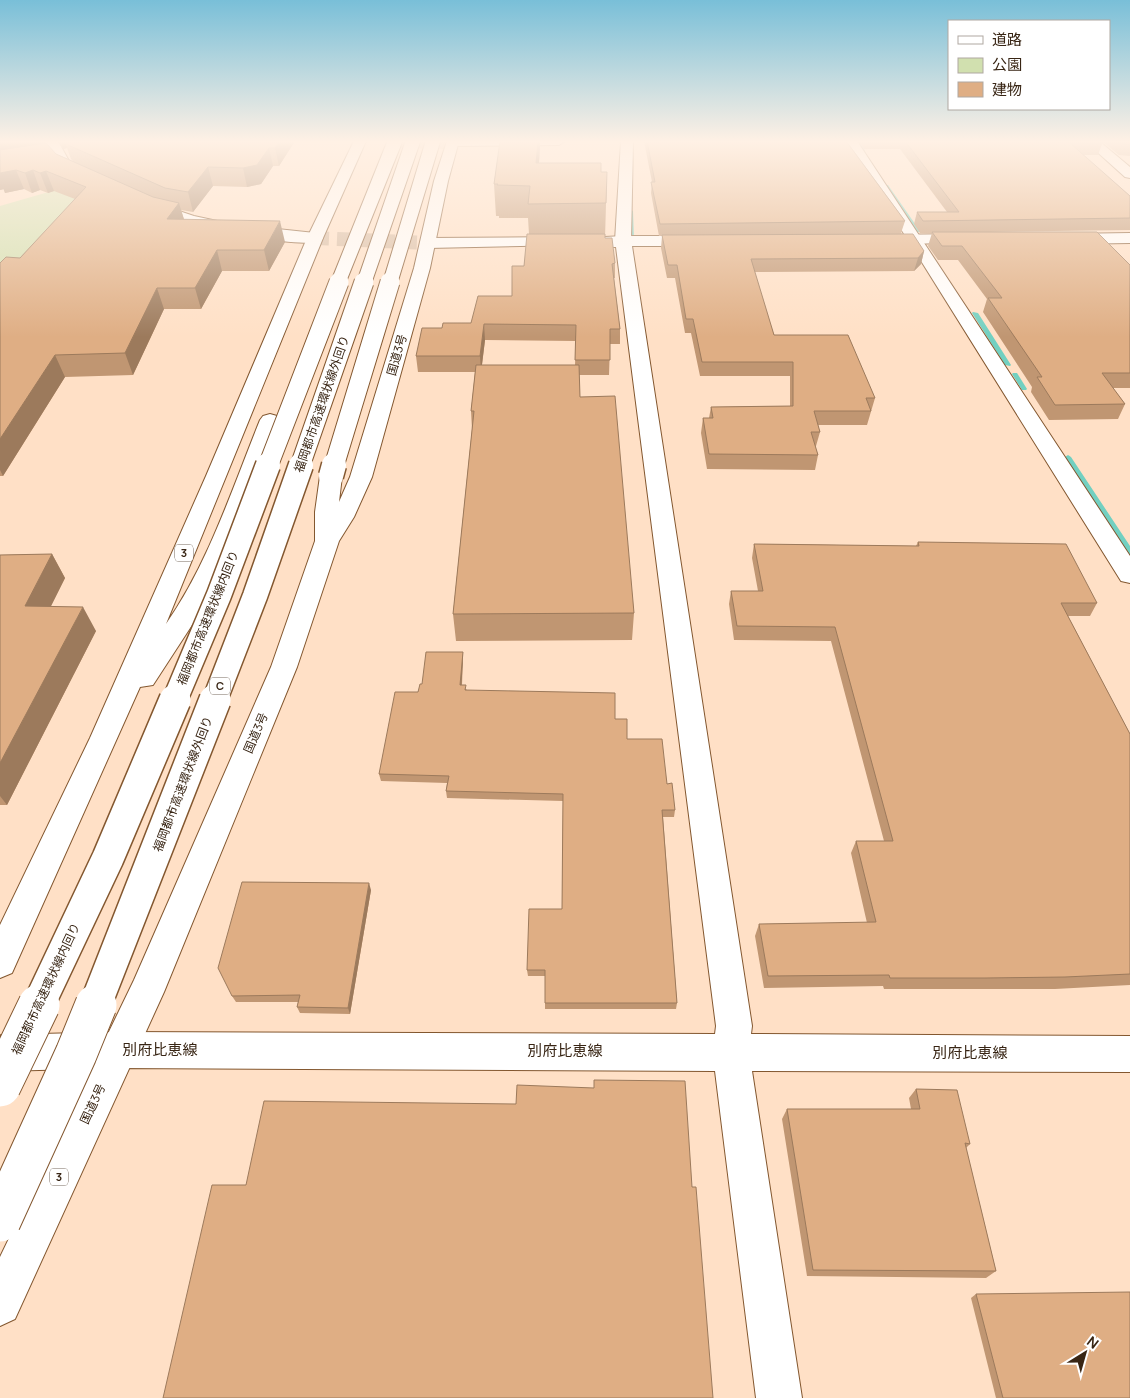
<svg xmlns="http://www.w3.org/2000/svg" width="1130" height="1398" font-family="Manrope,'Noto Sans JP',sans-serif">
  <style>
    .green { fill: #d1e0af }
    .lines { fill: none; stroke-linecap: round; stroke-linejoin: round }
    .stream { fill: #72d0c1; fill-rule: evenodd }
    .street-tunnel { stroke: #d7bba2; stroke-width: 14; stroke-dasharray: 14 8; stroke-linecap: butt }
    .street-casing { stroke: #83572f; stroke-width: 2 }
    .secondary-casing { stroke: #83572f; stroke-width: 2 }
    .highway-casing { stroke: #83572f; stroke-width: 2 }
    .street { fill: #fff; fill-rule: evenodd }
    .secondary { fill: #fff; fill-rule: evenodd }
    .highway { fill: #fff; fill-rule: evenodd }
    .highway-bridge-far4-casing { stroke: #83572f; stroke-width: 16; stroke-linecap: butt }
    .highway-bridge-far3-casing { stroke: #83572f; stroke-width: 21; stroke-linecap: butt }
    .highway-bridge-far2-casing { stroke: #83572f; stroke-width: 27; stroke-linecap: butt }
    .highway-bridge-far1-casing { stroke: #83572f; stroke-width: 34; stroke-linecap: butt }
    .highway-bridge-casing { stroke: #83572f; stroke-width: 43; stroke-linecap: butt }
    .highway-bridge-far4 { stroke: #fff; stroke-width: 14 }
    .highway-bridge-far3 { stroke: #fff; stroke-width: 19 }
    .highway-bridge-far2 { stroke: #fff; stroke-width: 24 }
    .highway-bridge-far1 { stroke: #fff; stroke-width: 31 }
    .highway-bridge { stroke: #fff; stroke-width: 41 }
    .wall { fill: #c09672; fill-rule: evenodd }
    .shaded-wall { fill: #9c7a5c }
    .building { fill: #dfae84; stroke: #9c7a5c }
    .labels { text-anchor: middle; stroke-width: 4.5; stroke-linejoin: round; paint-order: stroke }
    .shield { fill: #fff; stroke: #74665a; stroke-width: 1 }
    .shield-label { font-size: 11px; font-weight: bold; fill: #382514 }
    .street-label { font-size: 12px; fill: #382514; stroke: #fff }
    .near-street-label { font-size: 15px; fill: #382514; stroke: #fff }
  </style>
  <rect width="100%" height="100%" fill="#ffe0c6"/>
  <path class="green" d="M83 182 100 191 0 310V206Z"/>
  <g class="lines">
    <path class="stream" d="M858 141H862L866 155 863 154Z
      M884 185H888L920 231V232H916Z
      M631 210 633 211 634 238 632 239 630 238 629 211Z
      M973 312 978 313 1011 365 1010 366 1005 365 972 313Z
      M1013 373H1017L1027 389 1026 390H1022L1012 374Z
      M1068 455 1071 457 1130 546V554H1127L1065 457Z"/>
    <path class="street-tunnel" d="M394 141 453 142
      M315 238 428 243"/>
    <g class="street-casing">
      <path id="street" d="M45 141H58L69 161 90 174 92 177 90 180C69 185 53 156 45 141Z
        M565 141 559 145 453 146 447 142Z
        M621 141H633L631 241 623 246 615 241Z
        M844 141H857L1130 556V583L1121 581 908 240Z
        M149 201 194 216 231 224 315 233 323 238C310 256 167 217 144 208L142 205Z"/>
    </g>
    <g class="secondary-casing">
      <path id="secondary" d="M1085 141H1099L1130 167V178L1125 177Z
        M1130 233V243L1067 244 1059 239 1067 234Z
        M967 234 975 239 972 242 880 245 872 240 880 235Z
        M623 236H699L707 241 699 246H632L752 1026 751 1034 1130 1036V1072L752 1071 802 1398H756L715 1071 118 1068 0 1071 1 1035 118 1032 715 1034 716 1026 616 247H605L597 242 605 237Z
        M564 237 572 242 569 245 428 248 420 243 428 238Z"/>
    </g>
    <g class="highway-casing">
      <path id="highway" d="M354 141H366L323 238 166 624C209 562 232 489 260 420L263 416 270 414 277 416 280 420 229 557 205 605 153 685 140 687 12 973 0 978V925L90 738 206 476 307 238Z
        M447 141H459L448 181 430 268 372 477 354 517 339 541 297 667 164 992 15 1319 0 1326V1257L134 980 271 667 315 541V512L320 476 323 471 331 470 339 471 342 476 339 502 350 477 414 268 434 181Z"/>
    </g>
    <use href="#street" class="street"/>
    <use href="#secondary" class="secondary"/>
    <use href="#highway" class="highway"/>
    <g class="highway-bridge-far4-casing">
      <path id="highway-bridge-far4" d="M338 283 395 141
        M364 283 413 141
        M390 283 433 141"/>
    </g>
    <g class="highway-bridge-far3-casing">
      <path id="highway-bridge-far3" d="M268 466 339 282
        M300 466 364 282
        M334 466 390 282"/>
    </g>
    <g class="highway-bridge-far2-casing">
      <path id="highway-bridge-far2" d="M331 476 334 465
        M174 702 219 595 268 465
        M214 702 255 596 301 465"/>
    </g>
    <g class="highway-bridge-far1-casing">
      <path id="highway-bridge-far1" d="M38 1006 108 858 175 700
        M95 1006 215 700"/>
    </g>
    <g class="highway-bridge-casing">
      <path id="highway-bridge" d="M0 1086 39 1005
        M0 1221 76 1054 96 1005"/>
    </g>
    <use href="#highway-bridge-far4" class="highway-bridge-far4"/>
    <use href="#highway-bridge-far3" class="highway-bridge-far3"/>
    <use href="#highway-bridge-far2" class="highway-bridge-far2"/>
    <use href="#highway-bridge-far1" class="highway-bridge-far1"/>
    <use href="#highway-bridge" class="highway-bridge"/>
  </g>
  <path class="wall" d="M0 141 43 142 44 144 56 154 73 161 71 159 67 148 63 149 58 141H295L279 166H273L261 184 247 187 213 186 193 212 181 210 184 219 285 242 269 271H222L201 309H164L133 375 65 377 3 476H0V263L20 258 75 199 54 191 48 193 40 190 32 193 24 189 5 193 4 189 0 190Z
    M500 141H540L539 163 601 172H607L605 238 615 263V278H614L620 329V344H610L609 375H579L580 397 634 613 632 640 456 641 453 614 472 429 471 411 475 372H418L416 356 442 328 471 323 512 296 524 266 529 234 528 218H499V216H496L494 184ZM485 340 576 341 575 365H482Z
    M644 141H848V143L905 221 901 233 924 251 921 264 914 271 754 272 774 335 875 398 867 425H818L820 432 816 446H815L818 455 815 470 707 469 701 433 703 418H709L711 407 790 406V376H700L691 333H685L675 278H667L661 248 662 236H659L651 193 652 182Z
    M859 141H1099L1102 144 1098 155H1083L1130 196V230L989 232 1130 265V388H1113L1125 404 1118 419 1049 420 1031 392 1032 387 983 312 987 299 958 260H938L928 246 932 233H920L914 224 917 212H947L900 149H864Z
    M1102 141H1130V156L1119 155Z
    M918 542 1097 603 1090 616H1068L1130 734V985L1055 989H884L883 986 764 988 755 936 759 924 867 923 851 853 856 841H884L831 641 734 640 729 604 731 591H758L752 558 754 544 916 546Z
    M52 554 65 578 51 606 96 631 7 805H0V555Z
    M463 652V659L462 685 467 690 615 719 627 739 667 784 675 810 674 817H663L677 1003 676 1009H545V976H528L527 970 562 909 563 801 447 798 446 791 447 783 381 781 379 774 422 684Z
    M371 890 350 1014 300 1013 297 1007 298 1002H236L232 996Z
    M916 1089 970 1144 966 1148 996 1271 986 1278 807 1276 782 1119 787 1109H911L909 1098Z
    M976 1294 1130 1398H996L971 1298Z"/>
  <path class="shaded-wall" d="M0 141H44L47 151 0 159Z
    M60 141H65L67 148 63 149Z
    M280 141H295L279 166 275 148Z
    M538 141H540V147L537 194 536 163Z
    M269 148 273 166 261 184 247 187 243 168Z
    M208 167 213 186 193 212 188 192Z
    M16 170 24 189 5 193 0 180V173Z
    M33 170 40 190 32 193 25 173Z
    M46 171 54 191 48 193 40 173Z
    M0 180 4 189 0 190Z
    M179 203 185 223 167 219Z
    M280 221 285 242 269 271 264 250Z
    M217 250 222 271 201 309 195 288Z
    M924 251 921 264 914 271 918 258Z
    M157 288 164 309 133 375 125 353Z
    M484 324 485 340 481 372 480 356Z
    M55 355 65 377 3 476 0 470V439Z
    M52 554 65 578 39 630 25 606Z
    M83 607 96 631 7 805 0 796V763Z
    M463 652V659L461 692 460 685Z
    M369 883 371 890 350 1014 348 1008Z"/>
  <path class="building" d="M65 141H280L275 148H269L257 165 243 168 208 167 188 192 165 188 68 145Z
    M500 141H538L536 163H601V172H607L606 203 528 204 530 186 497 185 498 184H494Z
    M647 141H846L905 221 660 224 651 182H655Z
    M905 141H1099L1102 144 1070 143 1130 196V218L923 221 917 212H959Z
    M1119 141H1130V145L1123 144Z
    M46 143 56 154 153 197 179 203 167 219 280 221 264 250H217L195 288H157L125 353 55 355 0 439V263L6 257 20 258 86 187 46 171 40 173 33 170 25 173 16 170 0 173V150Z
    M932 232H1097L1130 265V373H1102L1125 404 1055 405 1037 377H1042L988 298H1002L962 246H942Z
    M527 234H605V238H612L615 263 612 264 620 329H610V360H575L576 325 484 324 480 356H416L422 328H442L443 323H471L478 296H512V266H524Z
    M913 234 924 251 918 258 751 259 774 335H848L875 398H866L871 411H814L820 432H811L818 455 709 454 703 418H713L711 407 793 406V362H702L693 319H686L677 265H668L662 235Z
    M476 365H579L580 397 615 396 634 613 453 614 474 411H471Z
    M918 542 1066 544 1097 603H1061L1130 734V974L1065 977 985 978H890L889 975 768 976 759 924 876 922 856 841H893L835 627 737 626 731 591H763L754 544 919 546Z
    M52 554 25 606 83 607 0 763V555Z
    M426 652H463L460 685H466L465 690 615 693V719H627V739H662L667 784 672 783 675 810H662L677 1003H545V970H527L529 909H562L563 794 446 791 449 776 379 774 395 692H418L420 684H422Z
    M242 882 369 883 348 1008 297 1007 300 995 232 996 218 968Z
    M594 1080 685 1081 692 1187H696L713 1398H163L212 1185H246L264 1101 516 1104 517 1085 594 1088Z
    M916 1089 957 1090 970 1144 965 1143 996 1271 813 1270 787 1109H920Z
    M1130 1292V1398H1003L976 1294Z"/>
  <linearGradient id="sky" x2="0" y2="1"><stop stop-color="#79bfd8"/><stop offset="0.42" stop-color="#fff1e5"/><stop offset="1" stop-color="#fff1e5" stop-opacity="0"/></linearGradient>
  <rect width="1130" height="337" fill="url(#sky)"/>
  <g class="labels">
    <g class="shield">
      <rect x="175" y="544.5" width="18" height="17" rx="4"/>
      <rect x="210" y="677.5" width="20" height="17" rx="4"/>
      <rect x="50" y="1168.5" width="18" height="17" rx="4"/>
    </g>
    <g class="shield-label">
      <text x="184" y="557">3</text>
      <text x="220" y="690">C</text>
      <text x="59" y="1181">3</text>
    </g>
    <g class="street-label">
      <text transform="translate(397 355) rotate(-74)" y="4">国道3号</text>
      <text transform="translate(322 404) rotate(-71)" y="4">福岡都市高速環状線外回り</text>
      <text transform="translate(208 618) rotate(-68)" y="4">福岡都市高速環状線内回り</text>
      <text transform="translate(256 733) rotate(-67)" y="4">国道3号</text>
      <text transform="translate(183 784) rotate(-69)" y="4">福岡都市高速環状線外回り</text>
      <text transform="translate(46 989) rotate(-65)" y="4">福岡都市高速環状線内回り</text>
      <text transform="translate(93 1104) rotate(-65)" y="4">国道3号</text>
    </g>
    <g class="near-street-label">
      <text x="160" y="1055">別府比恵線</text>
      <text x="565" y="1056">別府比恵線</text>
      <text x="970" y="1058">別府比恵線</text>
    </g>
  </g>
  <rect x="948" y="20" width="162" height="90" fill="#ffffff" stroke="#afa8a1"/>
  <rect x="958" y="36" width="25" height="8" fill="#ffffff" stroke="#afa8a1"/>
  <text x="992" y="45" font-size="15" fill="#382514">道路</text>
  <rect x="958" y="58" width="25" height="15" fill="#d1e0af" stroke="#afa8a1"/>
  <text x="992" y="70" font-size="15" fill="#382514">公園</text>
  <rect x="958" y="82" width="25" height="15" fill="#dfae84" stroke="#afa8a1"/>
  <text x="992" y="95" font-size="15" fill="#382514">建物</text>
  <g transform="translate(1085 1353) rotate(37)" stroke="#ffffff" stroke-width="4" paint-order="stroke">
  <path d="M0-4L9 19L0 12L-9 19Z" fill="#382514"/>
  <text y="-8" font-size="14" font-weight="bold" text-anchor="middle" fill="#382514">N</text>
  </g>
</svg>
